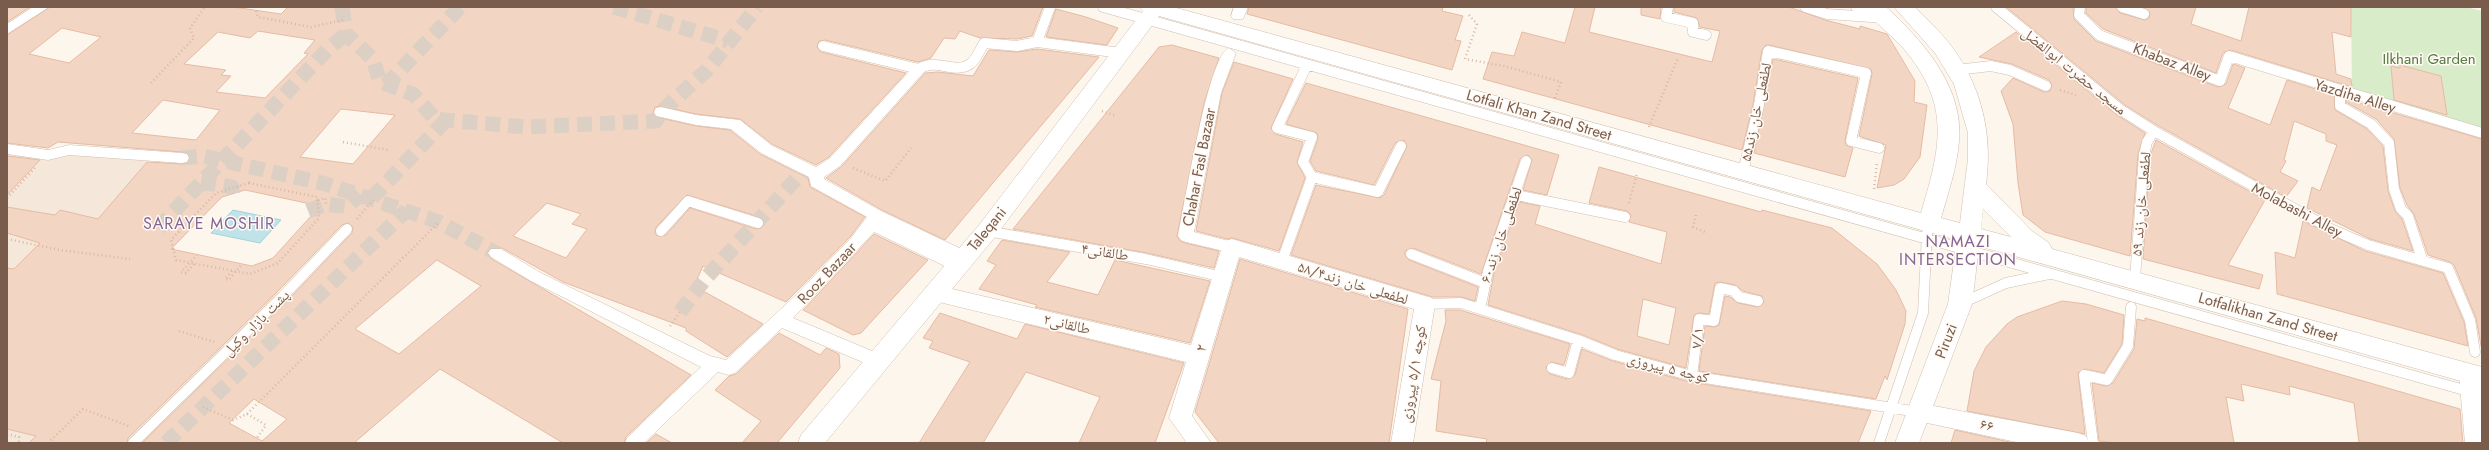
<svg xmlns="http://www.w3.org/2000/svg" width="2489" height="450" font-family="Jost,'Noto Naskh Arabic',sans-serif">
  <style>
    .residential { fill: #f5e8da }
    .green { fill: #d8ecc9 }
    .water { fill: #bfe3e8; stroke: #a5d3da }
    .building { fill: #f3d5c3; stroke: #e6bba3; fill-rule: evenodd }
    .lines { fill: none; stroke-linecap: round; stroke-linejoin: round }
    .pedestrian-tunnel { stroke: #dcd0c4; stroke-width: 15; stroke-dasharray: 15 8; stroke-linecap: butt }
    .service-casing { stroke: #d1beb0; stroke-width: 11 }
    .pedestrian-casing { stroke: #d1beb0; stroke-width: 1 }
    .minor-casing { stroke: #d1beb0; stroke-width: 1 }
    .tertiary-casing { stroke: #d1beb0; stroke-width: 1 }
    .path { stroke: #d9b8a5; stroke-width: 2.5; stroke-dasharray: 1 3; stroke-linecap: butt }
    .service { stroke: #fff; stroke-width: 10 }
    .pedestrian { fill: #fff; fill-rule: evenodd }
    .minor { fill: #fff; fill-rule: evenodd }
    .tertiary { fill: #fff; fill-rule: evenodd }
    .labels { text-anchor: middle; stroke-width: 3; stroke-linejoin: round; paint-order: stroke }
    .park-label { font-size: 15px; fill: #537a41; stroke: #fffaf3 }
    .street-label { font-size: 15px; fill: #7a5c4d; stroke: #fffaf3 }
    .neighbourhood-label { font-size: 16px; letter-spacing: 1px; fill: #846695; stroke: #fffaf3 }
  </style>
  <rect width="100%" height="100%" fill="#fdf6ec"/>
  <path class="residential" d="M7 150 148 160 101 218 241 284 291 295 137 443H7Z"/>
  <path class="green" d="M2351 7H2466L2482 11V129L2352 91Z"/>
  <path class="water" d="M233 210 281 220 260 243 211 233Z"/>
  <path class="building" d="M7 7H30L7 22Z
    M50 7H233L281 14 288 7H1043L1032 36 1017 39 980 38 960 31 955 39 944 38 931 58 918 62 825 40 819 41 817 47 821 52 906 73 829 157 816 165 772 144 740 119 696 114 661 106 655 107 653 113 656 117 696 126 730 130 760 154 808 178 810 187 865 217 850 237 786 302 703 266 694 286 763 324 727 357 686 331V328L563 282 502 248H490L486 253 490 258 691 375 626 437 624 443H563L440 369 354 443H142L288 300 352 233 353 227 348 223 342 225 278 291 128 438 127 443H29L36 436 7 429V268L14 269 40 243 7 233V207L55 215 60 210 98 219 147 162 182 164 187 163 190 159 188 153 182 152 58 142 48 148 7 143V35ZM62 28 101 37 69 63 29 54ZM258 31 315 40 304 53 308 54 265 98 216 92 231 76 221 75 226 70 184 64 218 32 250 38ZM163 100 220 110 196 140 132 133ZM341 109 395 115 353 164 300 157ZM245 190 320 206 273 258 252 266 171 249 222 197ZM687 195 760 217 764 221V225L756 229 690 208 666 235 657 236 655 233 656 227ZM547 203 581 214 572 224 587 229 566 258 513 236ZM437 260 481 286 399 354 355 329ZM254 399 287 419 262 441 229 423Z
    M1249 7H1443L1442 11 1463 16 1455 40 1461 41 1452 70 1247 14Z
    M1575 7H1595L1589 32 1712 62 1720 31 1700 27 1697 18 1674 12V7H1789L1825 20 1860 29V26L1887 34 1915 81 1914 102 1927 105 1920 157 1904 179 1894 185 1877 188 1886 145 1859 136 1872 74 1871 69 1769 45H1766L1762 50 1753 104 1742 150 1483 79 1492 52 1514 56 1522 32 1565 43Z
    M1641 7H1661L1660 19 1641 15Z
    M2006 7H2073L2074 19 2096 41 2218 87 2226 84 2233 64 2245 68 2228 108 2270 125 2287 80 2334 95 2335 110 2367 129 2383 146 2388 191 2395 211 2402 219 2413 251 2370 239 2307 208 2312 187 2320 191 2337 145 2326 141V134L2294 121 2284 160 2286 161 2280 172 2298 181 2286 197 2157 125 2125 105Z
    M2086 7H2116L2120 13 2145 20 2149 18 2150 13 2143 7H2196L2191 24 2241 41 2249 7H2351V37L2332 32 2336 74 2351 79 2352 87 2231 50 2223 53 2216 73 2103 29 2086 13Z
    M1056 9 1086 17 1118 28 1107 45 1046 37Z
    M2016 32 2117 115 2145 133 2138 154 2130 256 2045 232 2023 215 2018 183 2013 124 2001 91 2013 78 2044 92 2050 91 2052 85 2049 80 2012 64 1979 57Z
    M1172 45 1219 58 1204 103 1177 236 1180 241 1185 243 1219 251 1214 268 1147 253 1013 229 1159 47Z
    M1037 49 1099 57 945 240 882 210 826 178 841 167 925 73 938 72 973 76 989 50 1017 52Z
    M1773 59 1858 78 1845 140 1846 145 1853 148 1845 177 1754 153Z
    M1234 62 1293 79 1271 128 1275 134 1303 142 1297 162 1305 178 1279 251 1232 238 1227 239 1196 231 1222 93Z
    M2400 65 2441 76 2447 115 2394 100 2391 66 2400 68Z
    M1306 83 1559 155 1547 195 1523 190 1532 160 1528 155 1520 159 1481 274 1413 248 1405 251V255L1409 260 1478 287 1475 301 1461 297H1433L1291 255 1316 185 1380 198 1384 195 1407 146 1404 140 1395 143 1374 185 1316 171 1310 161 1318 139 1317 133 1286 124Z
    M2346 99 2482 139V351L2476 318 2454 265 2450 262 2428 255 2414 214 2407 205 2400 188 2394 139 2376 119 2346 102Z
    M2156 140 2265 200 2228 265 2263 275 2259 289 2143 259 2150 156Z
    M7 156 40 160 7 195Z
    M1599 167 1761 212 1762 210 1832 228 1877 264 1896 290 1906 311 1905 324 1887 380 1885 376 1876 399 1699 371 1705 326 1714 327 1719 325 1725 296 1730 297 1738 303 1757 307 1764 303 1762 296 1743 291 1735 285 1721 282 1715 283 1709 314 1699 313 1694 315 1686 368 1617 349 1580 334 1488 305 1494 273 1519 202 1540 206 1535 224 1661 264 1667 232 1629 222 1631 215 1627 211 1589 203ZM1643 299 1676 308 1669 345 1637 336Z
    M2303 221 2365 251 2443 273 2464 322 2468 346 2277 294 2275 252 2295 258Z
    M874 234 928 260 861 333 853 335 803 310Z
    M1002 240 1070 252 1047 282 1098 295 1115 260 1210 281 1190 343 1035 307 1037 305 979 289 996 265 987 261Z
    M1240 259 1408 309 1389 443H1219L1195 412Z
    M2062 301 2086 304 2124 315 2122 344 2104 373 2085 369 2078 373 2085 434 1967 411 1974 371 1986 347 2007 324 2017 317Z
    M1445 310H1460L1570 344 1564 365 1551 362 1546 367 1550 374 1567 379 1575 375 1582 349 1613 361 1690 382 1871 411 1858 443H1486L1487 439 1436 431 1441 381 1431 379 1446 321Z
    M940 313 1017 339 1025 324 1184 363 1155 443H1079L1100 397 1026 372 983 443H919L970 362 929 348 933 341 923 338Z
    M2145 318 2460 409 2463 443H2359L2354 403 2289 386 2290 395 2241 384 2244 401 2226 397 2234 443H2116L2099 441 2092 383 2106 386 2113 383 2134 349 2137 319 2145 321Z
    M779 333 820 355 826 348 839 354 840 368 777 443H742L761 421 715 390 729 376 736 374Z
    M1955 430 2014 443H1951Z
    M656 434 672 443H646Z"/>
  <g class="lines">
    <path class="pedestrian-tunnel" d="M342 7 346 34 373 59 380 82 413 94 435 119 525 127 656 121 661 112 707 70 757 7
      M614 7 728 41
      M386 85 460 7
      M182 158 203 156 326 184 439 222 496 253
      M201 182 232 187V193
      M372 198 445 121
      M308 211 326 204 347 207 360 194
      M158 228 327 50 346 34
      M680 312 705 279 807 167
      M166 443 407 210"/>
    <g class="service-casing">
      <path id="service" d="M1103 7 2482 395
        M1668 7 1666 17 1693 23V32L1706 35
        M1805 7 1827 14 1886 18
        M1856 7 1878 15
        M1996 7 2121 110 2154 131 2331 229 2368 245 2448 268 2470 320 2475 352
        M2080 7 2079 15 2099 35 2220 81 2229 56 2482 133
        M2122 7 2144 14
        M1037 42 1050 7
        M823 46 919 69C936 57 954 75 970 64 977 59 980 49 984 43L1017 46 1037 42 1121 53
        M1956 70 1991 66 2010 70 2046 86
        M2340 91V106L2371 124 2389 143 2394 189 2401 209 2408 216 2422 259
        M1743 172 1759 105 1768 51 1866 73 1851 141 1879 148
        M1312 177 1378 192 1401 146
        M1516 195 1625 217
        M661 231 688 201 758 223
        M987 231 1146 259 1223 277
        M1411 254 1483 282
        M1282 261 1312 177 1303 162 1312 137 1277 128 1307 65
        M2135 279 2144 155 2147 142 2154 131
        M1962 303 2006 283 2049 274
        M1425 304 1461 303 1578 340 1615 355 1692 376 1918 412
        M1480 309 1488 271 1526 161
        M1552 368 1569 373 1578 340
        M1692 376 1699 319 1714 321 1720 288 1734 291 1739 297 1758 301
        M133 443 283 296 347 229
        M1879 443 1923 313 1927 233
        M2093 443 2084 375 2107 380 2128 346 2131 307"/>
    </g>
    <g class="pedestrian-casing">
      <path id="pedestrian" d="M33 7H49L7 34V24Z
        M1234 7H1248L1243 19H1233L1231 16Z
        M1229 48 1236 53 1221 93 1194 232 1237 243 1240 247 1237 251 1232 253 1186 242 1181 240 1178 236C1184 209 1208 54 1229 48Z
        M919 64 926 69 924 72 840 166 824 177V179L881 211 970 253 973 257 970 261 963 262 965 266 962 270 957 272 874 232 793 318 884 356 886 361 884 366 878 368 872 366 782 328 735 373 729 375 718 372 644 443H625L627 438 701 367 531 281 491 257 488 253 491 249H501L541 273 710 356 726 360 795 296 851 238 867 217 811 186 809 177 761 153 731 129 696 125 661 117 656 116 654 112 656 108 661 107 696 115 740 120 771 145 816 167 830 158 914 66Z
        M7 144 48 150 69 145 182 153 187 154 189 158 187 162 182 163 69 155 48 160 7 154Z"/>
    </g>
    <g class="minor-casing">
      <path id="minor" d="M1232 239 1432 298 1435 304 1413 443H1391L1414 309 1239 257 1192 416 1211 443H1187L1169 418 1186 362 935 301 928 299 925 293 928 287 935 285 1191 345 1222 247 1225 241Z
        M2470 365 2478 368 2481 374 2482 443H2465L2459 374 2462 368Z
        M1918 403 2078 433 2086 436 2089 443H2021L1918 421 1910 419 1907 412 1910 405Z"/>
    </g>
    <g class="tertiary-casing">
      <path id="tertiary" d="M1140 7H1173L1921 213C1940 148 1952 106 1904 49 1892 35 1874 23 1864 7H1886C1923 41 1964 87 1959 141 1957 168 1948 193 1941 218L1960 223 1968 159V133L1954 84 1935 53 1894 7H1915C1926 19 1939 30 1949 43 1981 84 1993 133 1986 184L2032 231 2049 243 2052 249 2482 367V387L1979 246 1972 304 1919 443H1895L1948 304 1957 240 1159 16 995 237 825 443H798L801 435 979 225 1143 11ZM1983 209 2011 237 1981 229Z"/>
    </g>
    <path class="path" d="M255 7 258 17 311 27 343 20
      M1469 15 1477 24 1465 59 1504 66 1561 82 1554 101
      M151 83 194 38 190 28 205 7
      M2060 90 2076 95
      M1102 111 1116 116
      M1649 127 1678 58
      M343 142 388 150
      M853 168 885 181 911 148
      M249 183 317 197 319 218 278 263 250 274 176 260 171 240 216 193Z
      M1874 189 1877 162
      M7 198 35 168
      M318 200 325 198 326 204
      M1629 203 1637 173
      M1696 215 1693 227 1705 232
      M357 219 374 199
      M7 239 60 250 130 259
      M194 264 186 273 181 272 197 255
      M232 271 225 279 229 280 242 264
      M670 326 680 312
      M179 331 214 342
      M203 407 233 420 247 414 439 222
      M247 414 266 425 257 438
      M7 434 19 437V443
      M48 443 83 409 129 426"/>
    <use href="#service" class="service"/>
    <use href="#pedestrian" class="pedestrian"/>
    <use href="#minor" class="minor"/>
    <use href="#tertiary" class="tertiary"/>
  </g>
  <g class="labels">
    <g class="park-label">
      <text x="2429" y="64">Ilkhani Garden</text>
    </g>
    <g class="street-label">
      <text transform="translate(2172 62) rotate(21)" y="5">Khabaz Alley</text>
      <text transform="translate(2074 71) rotate(39)" y="5">مسجد حضرت ابوالفضل</text>
      <text transform="translate(2355 96) rotate(17)" y="5">Yazdiha Alley</text>
      <text transform="translate(1756 112) rotate(-78)" y="5">لطفعلی خان زند۵۵</text>
      <text transform="translate(1539 115) rotate(16)" y="5">Lotfali Khan Zand Street</text>
      <text transform="translate(1199 167) rotate(-79)" y="5">Chahar Fasl Bazaar</text>
      <text transform="translate(2141 204) rotate(-85)" y="5">لطفعلی خان زند ۵۹</text>
      <text transform="translate(2297 210) rotate(28)" y="5">Molabashi Alley</text>
      <text transform="translate(987 229) rotate(-51)" y="5">Taleqani</text>
      <text transform="translate(1501 235) rotate(-71)" y="5">لطفعلی خان زند۶۰</text>
      <text transform="translate(1105 252) rotate(9)" y="5">طالقانی۴</text>
      <text transform="translate(827 273) rotate(-47)" y="5">Rooz Bazaar</text>
      <text transform="translate(1353 283) rotate(17)" y="5">لطفعلی خان زند۵۸/۴</text>
      <text transform="translate(2268 317) rotate(16)" y="5">Lotfalikhan Zand Street</text>
      <text transform="translate(256 323) rotate(-45)" y="5">پشت بازار وکیل</text>
      <text transform="translate(1067 324) rotate(13)" y="5">طالقانی۲</text>
      <text transform="translate(1697 338) rotate(-83)" y="5">۷/۱</text>
      <text transform="translate(1946 341) rotate(-69)" y="5">Piruzi</text>
      <text transform="translate(1201 348) rotate(-73)" y="5">۲</text>
      <text transform="translate(1668 368) rotate(14)" y="5">کوچه ۵ پیروزی</text>
      <text transform="translate(1413 374) rotate(-81)" y="5">کوچه ۵/۱ پیروزی</text>
      <text transform="translate(1987 425) rotate(12)" y="5">۶۶</text>
    </g>
    <g class="neighbourhood-label">
      <text x="209" y="229">SARAYE MOSHIR</text>
      <text x="1958" y="247">NAMAZI<tspan x="1958" dy="18">INTERSECTION</tspan></text>
    </g>
  </g>
  <rect width="2489" height="450" fill="none" stroke="#7a5c4d" stroke-width="16"/>
</svg>
